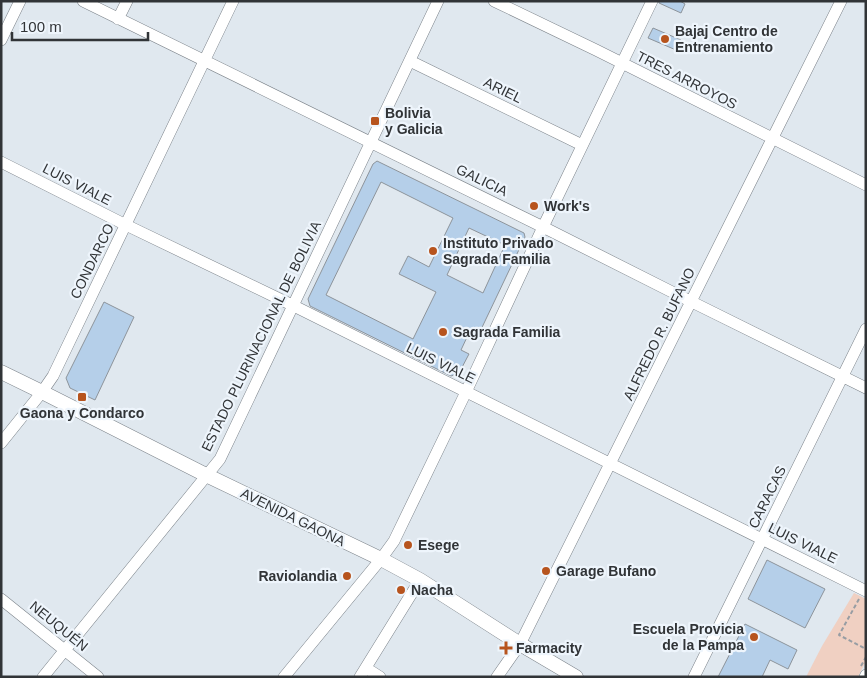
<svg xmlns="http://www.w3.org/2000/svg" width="867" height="678" font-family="Arial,sans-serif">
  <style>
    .green { fill: #f0d0c2 }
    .building { fill: #b5cfe9; stroke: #8d949b; fill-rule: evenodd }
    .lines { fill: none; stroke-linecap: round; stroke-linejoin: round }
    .minor-casing { stroke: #7c838a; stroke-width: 12 }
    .major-casing { stroke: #7c838a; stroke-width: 15 }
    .path { stroke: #979da3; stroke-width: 2; stroke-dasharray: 4 2.5; stroke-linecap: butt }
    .minor { stroke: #fff; stroke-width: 11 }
    .major { stroke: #fff; stroke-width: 14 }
    .poi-dot { fill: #b7541e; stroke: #eef5fc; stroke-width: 2 }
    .labels { text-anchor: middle; stroke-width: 4.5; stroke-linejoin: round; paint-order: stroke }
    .poi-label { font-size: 14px; font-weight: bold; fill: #313437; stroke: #eef5fc; text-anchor: start }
    .street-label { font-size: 14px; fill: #313437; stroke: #eef5fc }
  </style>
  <rect width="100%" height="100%" fill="#e0e8ef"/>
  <path class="green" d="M854 593 866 599V661L858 677H806L822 646Z"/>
  <path class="building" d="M659 1H680L685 4 681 13 659 3Z
    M653 28 681 40 676 50 648 38Z
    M377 161 524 233 525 237 476 340 468 335 461 350 469 354 459 373 451 376 310 306 308 299 373 164ZM381 182 453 218 429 267 408 256 399 274 436 292 413 339 326 295ZM469 228 505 245 483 293 447 275Z
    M104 302 134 317 95 400 70 388 66 378Z
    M767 560 825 589 805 628 748 599Z
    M745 624 797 650 788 669 770 660 762 677H718Z"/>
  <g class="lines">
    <g class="minor-casing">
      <path id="minor" d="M83 1 543 227 692 302 866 388
        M494 1 596 50 866 185
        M118 19 127 1
        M1 40 20 1
        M410 61 582 145
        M1 162 126 225 292 305 866 591
        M1 443 42 392 53 376 233 1
        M1 599 98 677
        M366 668 380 677
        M43 677 220 459 438 1
        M284 677 381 559 394 541 466 392 543 227 652 1
        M360 677 420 580
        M497 677 520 644 841 1
        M694 677 866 329
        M865 677 866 675"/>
    </g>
    <g class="major-casing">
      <path id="major" d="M1 372 42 392 206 475 381 559 420 580 520 644 576 677"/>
    </g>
    <path class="path" d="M859 599 839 635 866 649
      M861 666 866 657"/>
    <use href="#minor" class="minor"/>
    <use href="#major" class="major"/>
  </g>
  <g class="poi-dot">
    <circle cx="665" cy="39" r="5"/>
    <rect x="370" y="116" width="10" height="10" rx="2.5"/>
    <circle cx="534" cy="206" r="5"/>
    <circle cx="433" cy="251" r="5"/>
    <circle cx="443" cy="332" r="5"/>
    <rect x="77" y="392" width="10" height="10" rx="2.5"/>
    <circle cx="408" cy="545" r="5"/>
    <circle cx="546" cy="571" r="5"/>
    <circle cx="347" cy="576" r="5"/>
    <circle cx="401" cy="590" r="5"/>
    <circle cx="754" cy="637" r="5"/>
    <path d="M503.5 640.5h5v5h5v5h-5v5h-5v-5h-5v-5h5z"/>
  </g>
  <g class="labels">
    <g class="poi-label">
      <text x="675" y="36">Bajaj Centro de<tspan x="675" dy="16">Entrenamiento</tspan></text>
      <text x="385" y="118">Bolivia<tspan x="385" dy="16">y Galicia</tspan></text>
      <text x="544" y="211">Work's</text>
      <text x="443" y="248">Instituto Privado<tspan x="443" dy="16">Sagrada Familia</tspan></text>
      <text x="453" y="337">Sagrada Familia</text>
      <text x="82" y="418" text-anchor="middle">Gaona y Condarco</text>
      <text x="418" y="550">Esege</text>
      <text x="556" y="576">Garage Bufano</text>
      <text x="337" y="581" text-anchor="end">Raviolandia</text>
      <text x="411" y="595">Nacha</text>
      <text x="744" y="634" text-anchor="end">Escuela Provicia<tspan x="744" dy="16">de la Pampa</tspan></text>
      <text x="516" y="653">Farmacity</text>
    </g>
    <g class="street-label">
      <text transform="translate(687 80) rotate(27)" y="5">TRES ARROYOS</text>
      <text transform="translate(503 90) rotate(26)" y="5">ARIEL</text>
      <text transform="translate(482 180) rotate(26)" y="5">GALICIA</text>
      <text transform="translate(77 184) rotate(27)" y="5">LUIS VIALE</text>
      <text transform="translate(92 261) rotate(-64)" y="5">CONDARCO</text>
      <text transform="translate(659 334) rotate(-64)" y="5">ALFREDO R. BUFANO</text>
      <text transform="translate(261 336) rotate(-64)" y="5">ESTADO PLURINACIONAL DE BOLIVIA</text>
      <text transform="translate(441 363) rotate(26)" y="5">LUIS VIALE</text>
      <text transform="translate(767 497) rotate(-64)" y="5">CARACAS</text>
      <text transform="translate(293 517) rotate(26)" y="5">AVENIDA GAONA</text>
      <text transform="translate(803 543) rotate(26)" y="5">LUIS VIALE</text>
      <text transform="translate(59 626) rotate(39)" y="5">NEUQUÉN</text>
    </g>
  </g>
  <rect width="867" height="678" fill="none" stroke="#313437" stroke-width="5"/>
  <path d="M12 32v8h136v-8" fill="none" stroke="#313437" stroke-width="2.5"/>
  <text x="20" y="32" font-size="15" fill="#313437" stroke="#eef5fc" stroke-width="4" paint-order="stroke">100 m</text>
</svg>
